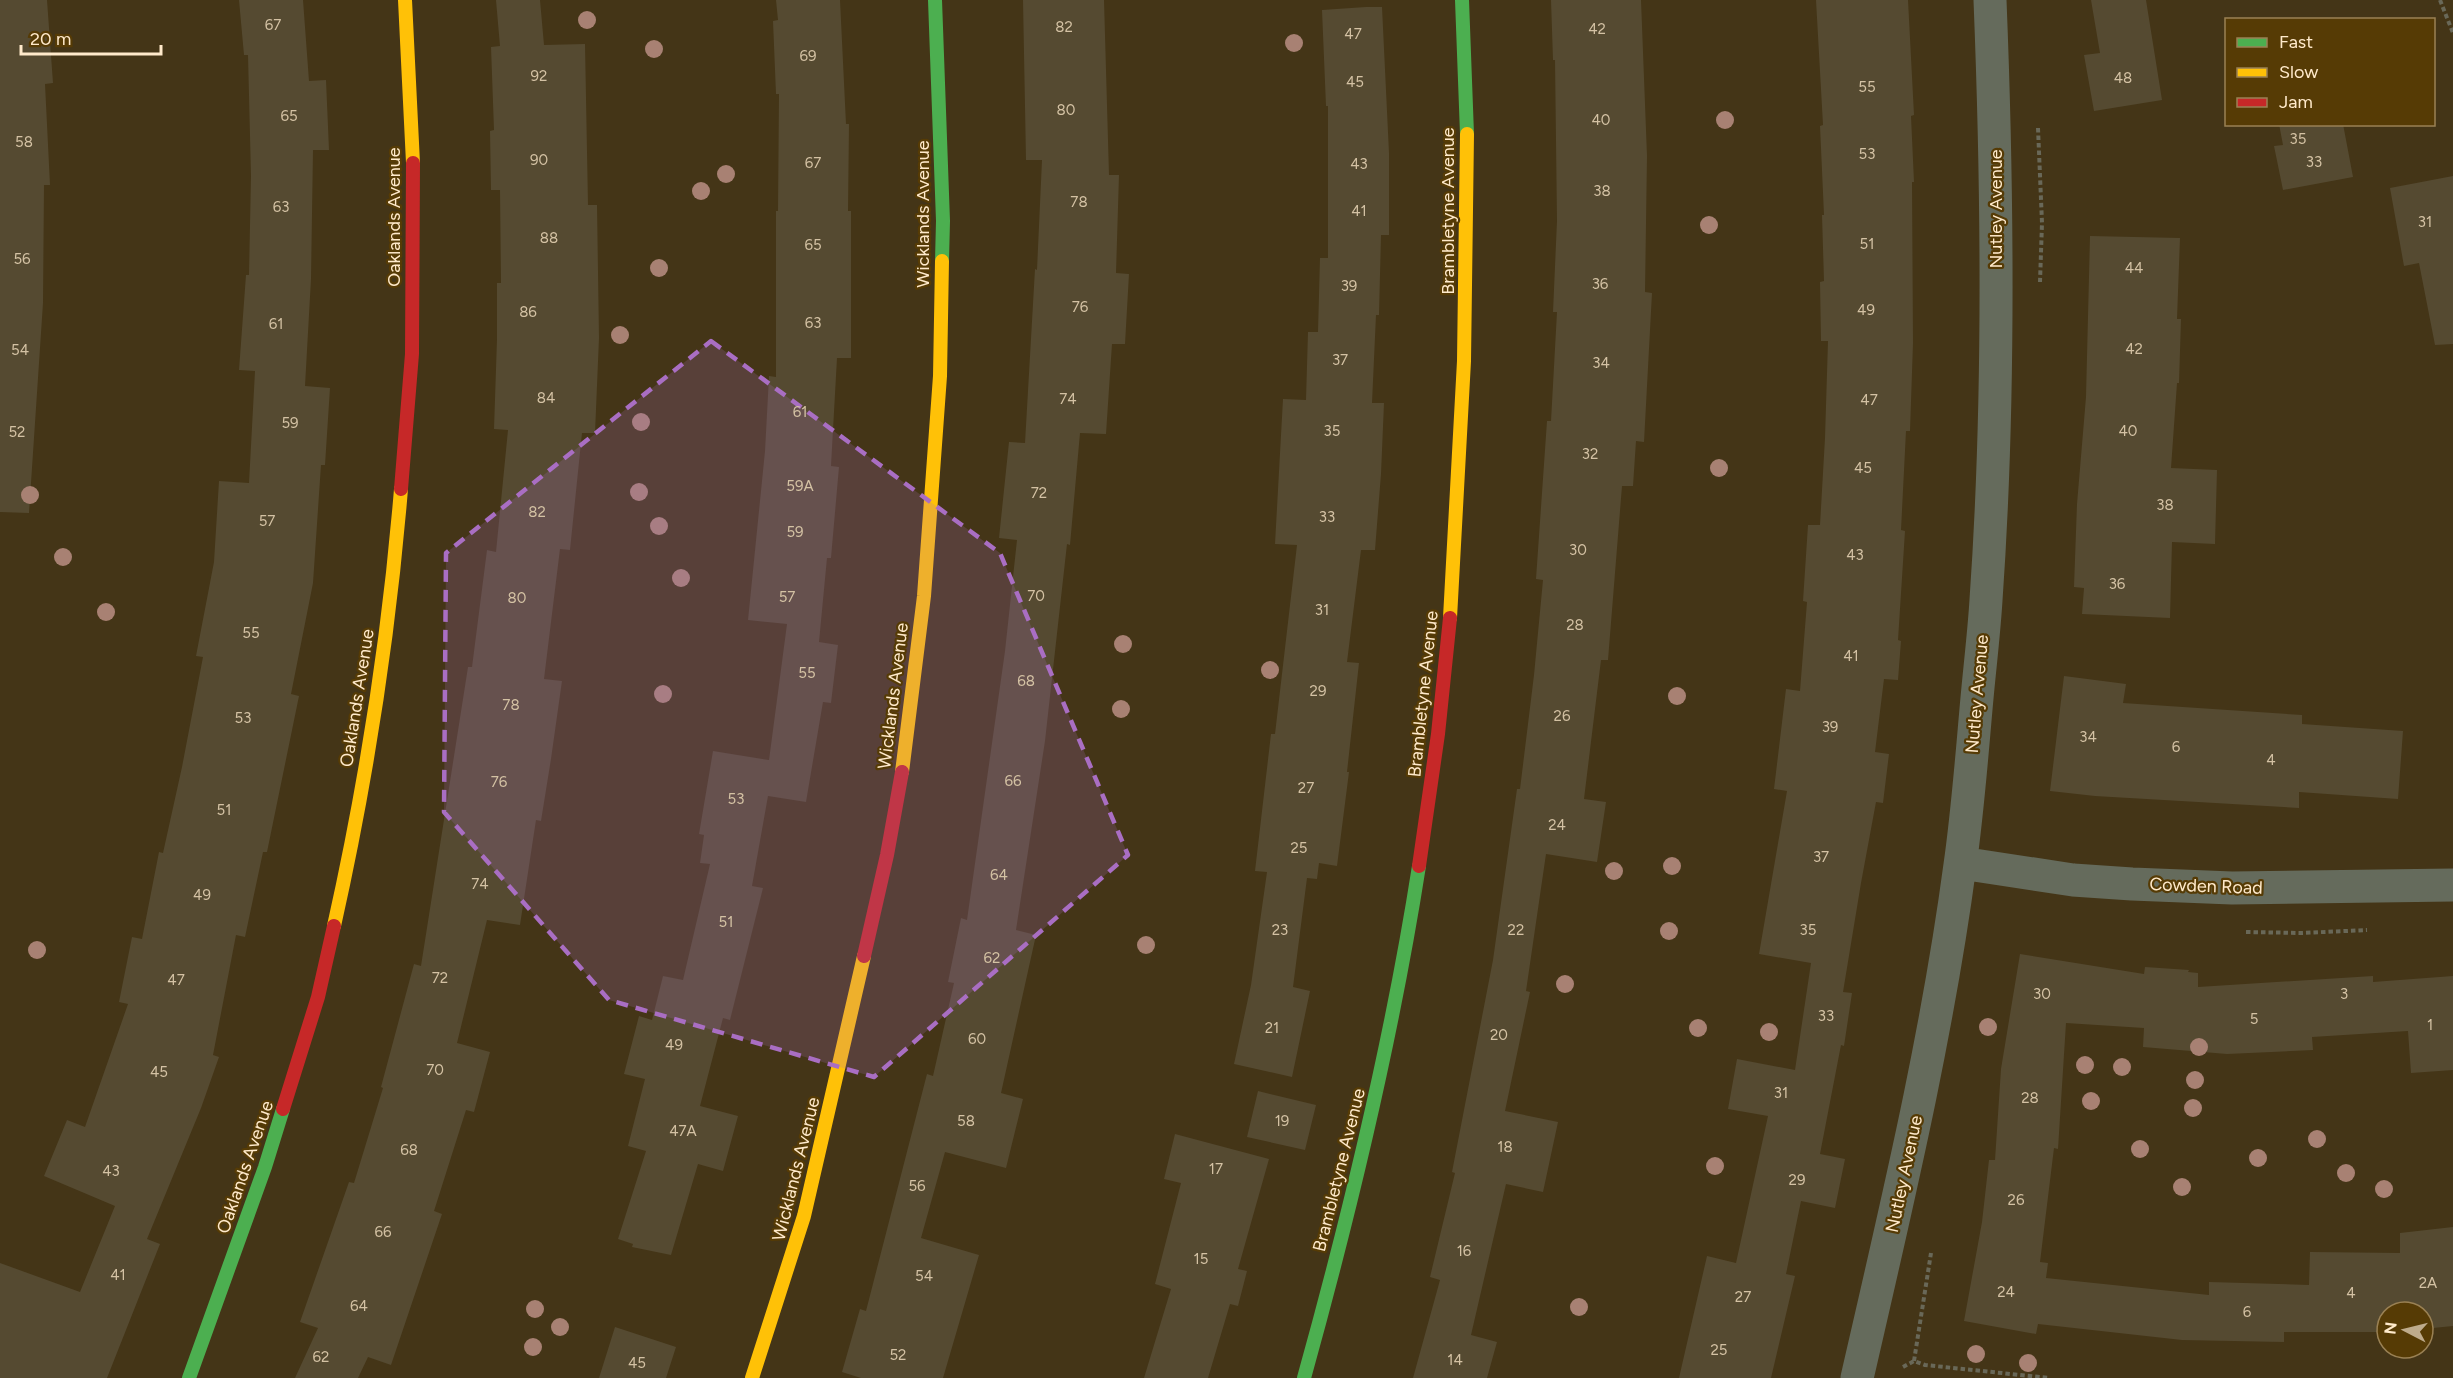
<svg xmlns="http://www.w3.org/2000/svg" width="2453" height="1378" font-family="Figtree,sans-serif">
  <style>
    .building { fill: #554a31 }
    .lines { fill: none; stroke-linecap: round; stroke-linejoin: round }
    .path { stroke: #696858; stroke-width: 4; stroke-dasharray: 4.5 3; stroke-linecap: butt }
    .street { stroke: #656b5c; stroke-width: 33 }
    .fast { stroke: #4caf50; stroke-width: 14 }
    .slow { stroke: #ffc107; stroke-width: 14 }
    .jam { stroke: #c62828; stroke-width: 14 }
    .tree { fill: #a88173 }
    .marked { fill: #a96ec3; fill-opacity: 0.2; stroke: #a96ec3; stroke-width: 4.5; stroke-dasharray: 12 8; stroke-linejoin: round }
    .labels { text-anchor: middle; stroke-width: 4.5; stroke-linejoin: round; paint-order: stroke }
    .number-label { font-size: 15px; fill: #d4c2a4 }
    .street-label { font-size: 18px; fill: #ffeacb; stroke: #563b05 }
  </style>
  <rect width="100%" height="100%" fill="#443517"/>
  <path class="building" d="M0 0H47L53 83 45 84 50 185H44L43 303 29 513 0 512Z
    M239 0H303L309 81 326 80 329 150H313L311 279 305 386 330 388 325 465H321L313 583 291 694 299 696 267 852H263L245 937 236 935 213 1055 219 1057 201 1108 147 1239 160 1244 107 1378H0V1263L80 1292 115 1206 44 1176 67 1120 85 1127 128 1004 119 1002 132 937 142 939 159 852 163 853 182 767 203 657 196 656 214 562 219 481 249 483 255 371 239 370 246 275H249L251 176 248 55H244Z
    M496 0H540L544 45 585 44 588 205H597L599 338 595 433H582L570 550 560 549 544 679 562 681 551 759 541 821 536 820 520 925 487 920 457 1043 490 1052 474 1112 466 1110 434 1211 442 1214 391 1365 368 1357 358 1378H295L318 1328 300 1322 349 1182 354 1183 383 1088 381 1087 414 964 421 966 468 667H472L487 550 496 552 508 430 494 429 497 339V283H501L500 190H491L490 131 494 130 491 47 500 46Z
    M776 0H840L846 124H849L848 211H851V358H837L831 466 839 467 831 558H827L819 642 838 645 831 703 823 702 806 802 768 796 752 886 763 888 730 1020 723 1018 700 1106 738 1116 723 1171 698 1164 671 1255 632 1247 633 1244 618 1239 646 1151 628 1146 645 1079 624 1074 639 1016 652 1020 663 976 683 980 710 864 700 863 704 835 699 834 713 751 769 760 787 624 748 620 765 451 769 376 776 377V211H778L779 94H776L773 21 778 20Z
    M1023 0H1104L1109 175H1119L1116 273 1129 274 1125 344H1112L1106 434 1080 433 1070 545 1067 544 1045 741 1016 930 1036 935 1001 1093 1023 1099 1006 1168 945 1152 921 1238 979 1255 943 1378H861L842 1372 860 1309 866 1311 927 1074 933 1076 954 983 948 982 961 918 967 920 1005 651 1017 540 999 538 1009 442 1025 443 1035 269 1037 270 1042 160H1026Z
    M1551 0H1641L1647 156 1645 292 1652 293 1644 442 1636 441 1633 486H1622L1608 660H1601L1584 799 1606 802 1597 862 1546 854 1526 991 1530 992 1505 1111 1558 1122 1543 1192 1506 1184 1471 1335 1497 1342 1487 1378H1413L1440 1280 1430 1277 1455 1173 1452 1172 1493 960 1517 789H1520L1534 675 1543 580 1536 579 1547 421H1551L1557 312H1553L1557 221 1555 60H1553Z
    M1816 0H1908L1914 115 1911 116 1914 182H1912L1913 343 1910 431H1906L1901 530 1905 531 1898 640 1901 641 1898 680 1884 679 1875 752 1889 754 1883 803 1876 802 1861 883 1843 992 1852 993 1844 1046 1841 1045 1820 1154 1845 1159 1835 1208 1801 1201 1786 1274 1795 1276 1771 1378H1679L1707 1256 1736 1263 1768 1116 1728 1109 1737 1059 1795 1070 1811 963 1759 954 1787 791 1774 789 1786 689 1800 691 1807 602 1803 601 1808 525H1820L1825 438 1828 341H1821L1820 282 1824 281 1822 215H1824L1820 126 1823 125Z
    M2091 0H2146L2162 100 2094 111 2084 55 2100 53Z
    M1366 7H1382L1389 153V235H1381L1379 315H1376L1372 403H1384L1381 474 1375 550H1361L1347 662 1359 663 1347 772H1349L1337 866 1319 863 1317 879 1307 878 1293 987 1310 991 1292 1077 1234 1064 1251 985 1267 872 1255 871 1271 734H1275L1297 545 1275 544 1283 399 1306 400 1308 332H1318L1320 258H1328V106H1326L1322 10Z
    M2279 124H2343L2353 177 2283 190 2274 146 2283 145Z
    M2453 176V344L2435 345 2419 263 2404 266 2390 188Z
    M2090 236 2180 238 2177 319H2181L2179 383H2177L2171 468 2217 470 2215 544 2172 542 2170 618 2082 614 2084 588 2074 587 2077 504 2086 397Z
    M2064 676 2126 684 2123 703 2302 715V724L2403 731 2398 799 2299 792V808L2095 796 2050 791Z
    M2020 954 2144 974 2145 967 2189 970 2188 972 2198 973V987L2373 976V982L2453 976V1070L2411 1073 2408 1031 2312 1037 2313 1050 2227 1054 2143 1047 2144 1028 2066 1023 2058 1149 2054 1148 2040 1262 2048 1263 2046 1278 2209 1295V1282L2309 1285 2310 1252 2400 1253V1233L2453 1227V1326L2423 1329V1312H2387V1332H2284V1342L2182 1340 2038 1324 2036 1334 1964 1321 1982 1222 1989 1160H1995L2001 1069Z
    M1258 1091 1316 1105 1305 1150 1247 1137Z
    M1175 1134 1269 1159 1238 1269 1247 1271 1238 1306 1230 1304 1208 1378H1144L1171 1289 1155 1284 1181 1183 1164 1179Z
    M615 1327 676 1347 666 1378H599Z"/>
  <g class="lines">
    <path class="path" d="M2440 0 2453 33
      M2038 128 2042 223 2040 282
      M2246 932 2302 933 2367 930
      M1914 1361 1931 1253
      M1903 1367 1914 1361 1925 1365 2049 1378"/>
    <path class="street" d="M1961 863 2073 880 2132 884 2232 888 2453 885
      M1857 1378C1896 1208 1937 1038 1960 865 1968 809 1972 753 1977 698 1980 665 1984 633 1986 600 2000 401 1998 200 1990 0"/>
    <path class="fast" d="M935 0 943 221 942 261
      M1462 0 1467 134
      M189 1378 265 1167 283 1109
      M1304 1378C1351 1209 1392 1039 1419 866"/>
    <path class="slow" d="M405 0 413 163
      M1450 618 1464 361 1467 134
      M902 772 924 596 940 376 942 261
      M334 926C366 783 389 636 401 489
      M752 1378 804 1216 864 956"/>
    <path class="jam" d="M401 489 412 354 413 163
      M1419 866 1438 734 1450 618
      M864 956 887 855 902 772
      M283 1109 318 997 334 926"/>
  </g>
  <g class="tree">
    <circle cx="587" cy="20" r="9"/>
    <circle cx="1294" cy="43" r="9"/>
    <circle cx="654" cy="49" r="9"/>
    <circle cx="1725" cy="120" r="9"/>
    <circle cx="726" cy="174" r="9"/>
    <circle cx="701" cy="191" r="9"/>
    <circle cx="1709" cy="225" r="9"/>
    <circle cx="659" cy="268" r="9"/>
    <circle cx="620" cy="335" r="9"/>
    <circle cx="641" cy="422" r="9"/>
    <circle cx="1719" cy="468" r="9"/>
    <circle cx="639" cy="492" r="9"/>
    <circle cx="30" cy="495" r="9"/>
    <circle cx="659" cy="526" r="9"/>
    <circle cx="63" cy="557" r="9"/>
    <circle cx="681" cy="578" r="9"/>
    <circle cx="106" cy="612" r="9"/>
    <circle cx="1123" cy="644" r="9"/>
    <circle cx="1270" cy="670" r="9"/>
    <circle cx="663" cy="694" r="9"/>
    <circle cx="1677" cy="696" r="9"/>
    <circle cx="1121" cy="709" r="9"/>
    <circle cx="1672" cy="866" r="9"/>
    <circle cx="1614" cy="871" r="9"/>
    <circle cx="1669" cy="931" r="9"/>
    <circle cx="1146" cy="945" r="9"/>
    <circle cx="37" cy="950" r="9"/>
    <circle cx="1565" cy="984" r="9"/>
    <circle cx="1988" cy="1027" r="9"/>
    <circle cx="1698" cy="1028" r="9"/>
    <circle cx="1769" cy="1032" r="9"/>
    <circle cx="2199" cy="1047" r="9"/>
    <circle cx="2085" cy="1065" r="9"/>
    <circle cx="2122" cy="1067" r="9"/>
    <circle cx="2195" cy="1080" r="9"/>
    <circle cx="2091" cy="1101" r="9"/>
    <circle cx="2193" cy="1108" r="9"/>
    <circle cx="2317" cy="1139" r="9"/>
    <circle cx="2140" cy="1149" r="9"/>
    <circle cx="2258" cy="1158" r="9"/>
    <circle cx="1715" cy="1166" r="9"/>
    <circle cx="2346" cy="1173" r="9"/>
    <circle cx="2182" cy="1187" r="9"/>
    <circle cx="2384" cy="1189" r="9"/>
    <circle cx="1579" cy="1307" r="9"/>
    <circle cx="535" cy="1309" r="9"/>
    <circle cx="560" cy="1327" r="9"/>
    <circle cx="533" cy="1347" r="9"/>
    <circle cx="1976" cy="1354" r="9"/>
    <circle cx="2028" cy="1363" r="9"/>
  </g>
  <path class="marked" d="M711 341 1000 553 1128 855 874 1077 609 1000 444 812 446 553Z"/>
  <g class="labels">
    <g class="number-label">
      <text x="273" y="30">67</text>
      <text x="1064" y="32">82</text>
      <text x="1597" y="34">42</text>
      <text x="1353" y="39">47</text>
      <text x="808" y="61">69</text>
      <text x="539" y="81">92</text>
      <text x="2123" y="83">48</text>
      <text x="1355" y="87">45</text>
      <text x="1867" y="92">55</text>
      <text x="1066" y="115">80</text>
      <text x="289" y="121">65</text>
      <text x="1601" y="125">40</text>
      <text x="2298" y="144">35</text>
      <text x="24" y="147">58</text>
      <text x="1867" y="159">53</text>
      <text x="539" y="165">90</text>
      <text x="2314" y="167">33</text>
      <text x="813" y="168">67</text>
      <text x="1359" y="169">43</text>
      <text x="1602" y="196">38</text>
      <text x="1079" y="207">78</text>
      <text x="281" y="212">63</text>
      <text x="1359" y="216">41</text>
      <text x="2425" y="227">31</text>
      <text x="549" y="243">88</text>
      <text x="1867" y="249">51</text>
      <text x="813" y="250">65</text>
      <text x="22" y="264">56</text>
      <text x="2134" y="273">44</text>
      <text x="1600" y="289">36</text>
      <text x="1349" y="291">39</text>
      <text x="1080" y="312">76</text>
      <text x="1866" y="315">49</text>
      <text x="528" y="317">86</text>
      <text x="813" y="328">63</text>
      <text x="276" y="329">61</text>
      <text x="2134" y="354">42</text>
      <text x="20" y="355">54</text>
      <text x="1340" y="365">37</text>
      <text x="1601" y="368">34</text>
      <text x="546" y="403">84</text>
      <text x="1068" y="404">74</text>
      <text x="1869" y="405">47</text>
      <text x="800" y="417">61</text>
      <text x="290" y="428">59</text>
      <text x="1332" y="436">35</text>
      <text x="2128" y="436">40</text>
      <text x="17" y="437">52</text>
      <text x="1590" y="459">32</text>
      <text x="1863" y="473">45</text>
      <text x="800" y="491">59A</text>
      <text x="1039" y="498">72</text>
      <text x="2165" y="510">38</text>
      <text x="537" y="517">82</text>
      <text x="1327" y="522">33</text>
      <text x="267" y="526">57</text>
      <text x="795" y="537">59</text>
      <text x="1578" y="555">30</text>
      <text x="1855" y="560">43</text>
      <text x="2117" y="589">36</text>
      <text x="1036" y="601">70</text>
      <text x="787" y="602">57</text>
      <text x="517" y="603">80</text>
      <text x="1322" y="615">31</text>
      <text x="1575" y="630">28</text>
      <text x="251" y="638">55</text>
      <text x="1851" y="661">41</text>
      <text x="807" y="678">55</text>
      <text x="1026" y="686">68</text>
      <text x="1318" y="696">29</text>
      <text x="511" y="710">78</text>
      <text x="1562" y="721">26</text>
      <text x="243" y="723">53</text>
      <text x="1830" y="732">39</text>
      <text x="2088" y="742">34</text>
      <text x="2176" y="752">6</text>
      <text x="2271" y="765">4</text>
      <text x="1013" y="786">66</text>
      <text x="499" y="787">76</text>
      <text x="1306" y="793">27</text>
      <text x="736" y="804">53</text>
      <text x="224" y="815">51</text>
      <text x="1557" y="830">24</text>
      <text x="1299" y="853">25</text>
      <text x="1821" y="862">37</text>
      <text x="999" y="880">64</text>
      <text x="480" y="889">74</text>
      <text x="202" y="900">49</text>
      <text x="726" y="927">51</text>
      <text x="1280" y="935">23</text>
      <text x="1516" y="935">22</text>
      <text x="1808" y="935">35</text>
      <text x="992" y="963">62</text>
      <text x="440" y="983">72</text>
      <text x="176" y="985">47</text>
      <text x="2042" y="999">30</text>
      <text x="2344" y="999">3</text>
      <text x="1826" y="1021">33</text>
      <text x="2254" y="1024">5</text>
      <text x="2430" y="1030">1</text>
      <text x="1272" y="1033">21</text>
      <text x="1499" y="1040">20</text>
      <text x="977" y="1044">60</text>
      <text x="674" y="1050">49</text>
      <text x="435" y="1075">70</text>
      <text x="159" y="1077">45</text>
      <text x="1781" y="1098">31</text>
      <text x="2030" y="1103">28</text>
      <text x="966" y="1126">58</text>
      <text x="1282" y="1126">19</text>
      <text x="683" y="1136">47A</text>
      <text x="1505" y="1152">18</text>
      <text x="409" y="1155">68</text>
      <text x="1216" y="1174">17</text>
      <text x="111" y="1176">43</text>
      <text x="1797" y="1185">29</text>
      <text x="917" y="1191">56</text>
      <text x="2016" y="1205">26</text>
      <text x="383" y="1237">66</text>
      <text x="1464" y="1256">16</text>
      <text x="1201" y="1264">15</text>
      <text x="118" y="1280">41</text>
      <text x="924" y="1281">54</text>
      <text x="2428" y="1288">2A</text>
      <text x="2006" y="1297">24</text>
      <text x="2351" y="1298">4</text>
      <text x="1743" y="1302">27</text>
      <text x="359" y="1311">64</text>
      <text x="2247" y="1317">6</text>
      <text x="1719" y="1355">25</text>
      <text x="898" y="1360">52</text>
      <text x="321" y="1362">62</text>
      <text x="1455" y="1365">14</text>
      <text x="637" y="1368">45</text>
    </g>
    <g class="street-label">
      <text transform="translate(1996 209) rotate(-90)" y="6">Nutley Avenue</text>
      <text transform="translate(1448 211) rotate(-90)" y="6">Brambletyne Avenue</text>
      <text transform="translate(923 214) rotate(-90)" y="6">Wicklands Avenue</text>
      <text transform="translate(394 217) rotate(-90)" y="6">Oaklands Avenue</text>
      <text transform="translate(1423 694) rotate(-84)" y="6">Brambletyne Avenue</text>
      <text transform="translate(1977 694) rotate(-85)" y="6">Nutley Avenue</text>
      <text transform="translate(893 696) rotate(-83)" y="6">Wicklands Avenue</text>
      <text transform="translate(357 698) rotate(-81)" y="6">Oaklands Avenue</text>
      <text transform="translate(2206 886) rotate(2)" y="6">Cowden Road</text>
      <text transform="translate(245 1167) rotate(-71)" y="6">Oaklands Avenue</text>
      <text transform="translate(796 1169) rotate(-76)" y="6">Wicklands Avenue</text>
      <text transform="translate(1339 1170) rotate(-76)" y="6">Brambletyne Avenue</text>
      <text transform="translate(1904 1174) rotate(-78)" y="6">Nutley Avenue</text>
    </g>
  </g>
  <rect x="2225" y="18" width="210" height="108" fill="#563b05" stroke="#9a8154" stroke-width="1.5"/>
  <rect x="2237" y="38" width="30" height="9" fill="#4caf50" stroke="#9a8154" stroke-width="1.5"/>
  <text x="2279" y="48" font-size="18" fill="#ffeacb">Fast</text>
  <rect x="2237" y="68" width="30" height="9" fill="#ffc107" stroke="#9a8154" stroke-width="1.5"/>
  <text x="2279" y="78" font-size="18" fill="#ffeacb">Slow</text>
  <rect x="2237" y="98" width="30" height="9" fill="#c62828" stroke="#9a8154" stroke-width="1.5"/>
  <text x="2279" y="108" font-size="18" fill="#ffeacb">Jam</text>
  <g transform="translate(2405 1330) rotate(277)"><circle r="28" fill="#563b05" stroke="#9a8154" stroke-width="1.5"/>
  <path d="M0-4.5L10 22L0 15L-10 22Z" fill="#beab8c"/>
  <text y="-9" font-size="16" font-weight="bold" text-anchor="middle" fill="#ffeacb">N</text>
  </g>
  <path d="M21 45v9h140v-9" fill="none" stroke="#ffeacb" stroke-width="3"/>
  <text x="30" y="45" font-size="18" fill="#ffeacb" stroke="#563b05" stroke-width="4.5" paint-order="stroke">20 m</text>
</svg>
